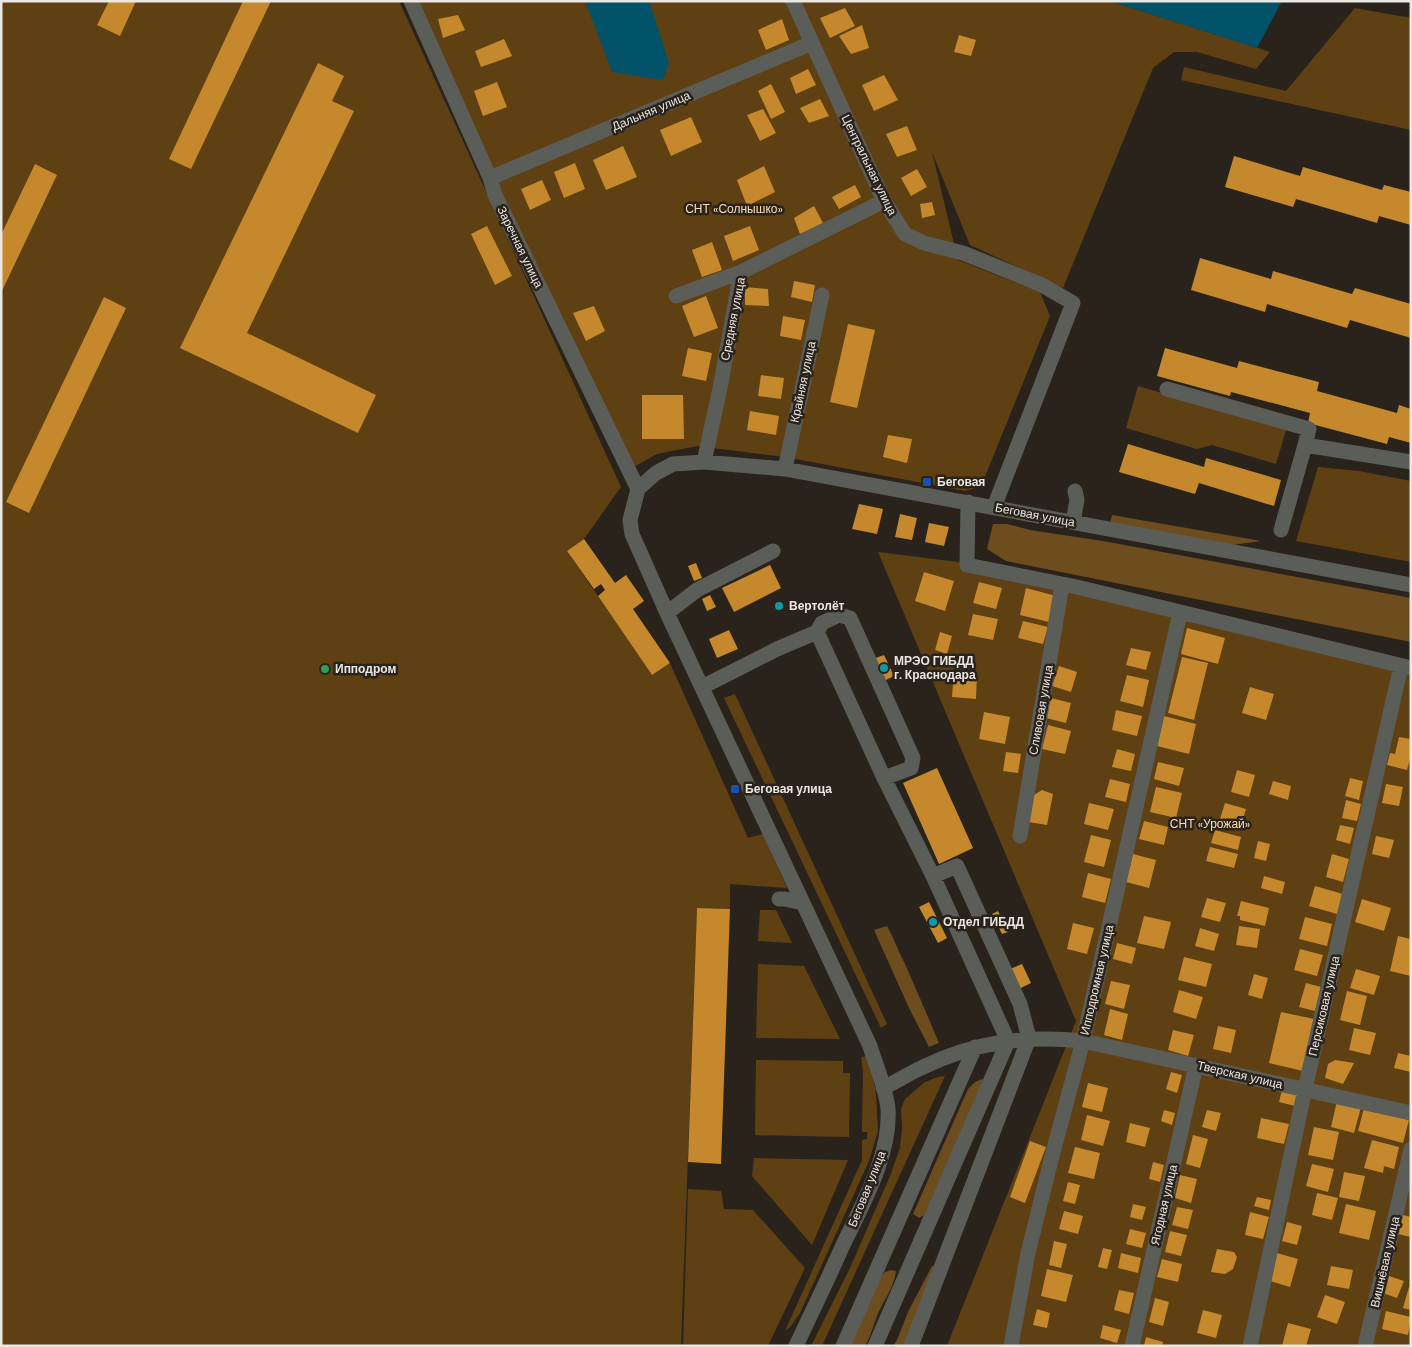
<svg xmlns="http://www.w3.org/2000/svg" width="1412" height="1347" font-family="'DM Sans',sans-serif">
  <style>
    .green { fill: #5f4012 }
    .forest { fill: #6d4c1e }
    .water { fill: #025369 }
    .building { fill: #c5882c }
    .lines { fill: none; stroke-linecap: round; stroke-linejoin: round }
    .minor { stroke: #5b5d58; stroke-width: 15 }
    .transit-dot { fill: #1a4fb4; stroke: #2a231c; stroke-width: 2 }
    .culture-dot { fill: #0f9aa8; stroke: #2a231c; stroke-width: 2 }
    .leisure-dot { fill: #2e9e5b; stroke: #2a231c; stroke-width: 2 }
    .labels { text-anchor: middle; stroke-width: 5; stroke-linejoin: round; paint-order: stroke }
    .street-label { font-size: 12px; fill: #ebe7e2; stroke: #2a231c }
    .park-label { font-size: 12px; fill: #fedeb6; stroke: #2a231c }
    .poi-label { font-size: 12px; font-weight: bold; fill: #ebe7e2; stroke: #2a231c; text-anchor: start }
  </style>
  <rect width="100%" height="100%" fill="#2a231c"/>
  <path class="green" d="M1 1H399L621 487 584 539 567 551 652 675 670 663 748 838 763 834 787 888 730 884V909L697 908 681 1346H1Z
    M412 1H1110L1270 52 1256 69 1197 52H1174L1153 68 1063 288 970 245 932 152 958 260 1040 292 1050 316 982 484 973 489 965 491 785 457 697 446 657 454 630 469Z
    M1355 8 1411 18V130L1181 80 1184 67 1286 91Z
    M1138 386 1286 430 1276 464 1212 445 1197 449 1126 428Z
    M1318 467 1359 471 1411 481V562L1296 541Z
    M878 552 966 563 1411 662V1346H947L1076 1021Z
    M735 694 887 1024 881 1028 724 698Z
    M760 910H776L792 943 758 941Z
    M758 964 804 966 840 1039 756 1038Z
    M867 1056 873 1077 876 1094 878 1131 869 1161 800 1313 791 1326 785 1331 862 1160V1140L867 1139V1132H862L863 1072 861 1057Z
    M756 1060 843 1061V1073H850L849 1137 755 1135Z
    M945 1076 822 1346H811L850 1268 890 1176 900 1148 902 1127 901 1109 905 1099 925 1082 938 1077Z
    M754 1158 848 1160 812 1245 752 1176Z
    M688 1189 721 1191 724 1209 753 1210 805 1268 768 1346H683Z"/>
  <path class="forest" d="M1112 515 1261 541 1232 545 1110 523Z
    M993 524H1007L1030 530 1103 541 1411 598V642L1006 561 987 549Z
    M887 926C894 938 898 951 905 964 917 991 928 1017 939 1043L929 1047 909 1008 874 930Z
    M982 1079 984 1083 947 1163 924 1215 919 1218 913 1214 968 1089 975 1082Z
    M932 1266H940L905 1346H893L897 1340 908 1312Z
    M891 1270 896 1271C894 1288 883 1301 877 1316 873 1326 871 1336 865 1346H852L850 1341 878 1280 885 1272Z"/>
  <path class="water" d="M585 1H649L669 63 663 80 612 72Z
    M1110 1H1282L1257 48Z"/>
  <path class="building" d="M109 1H136L120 36 97 25Z
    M243 1H271L191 169 169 159Z
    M845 8 855 26 830 38 820 18Z
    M458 15 465 30 443 38 438 19Z
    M782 19 789 40 766 50 758 30Z
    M862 25 869 48 851 54 839 36Z
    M959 35 976 40 971 56 954 52Z
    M504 39 512 56 481 67 475 51Z
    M318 63 344 76 332 101 354 111 247 333 376 395 358 433 180 348Z
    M808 69 816 85 796 94 790 78Z
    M884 75 898 100 874 111 862 85Z
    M497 82 507 107 483 116 474 91Z
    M771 84 785 112 771 119 758 91Z
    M820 99 829 116 809 123 800 108Z
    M763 109 776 133 760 141 747 115Z
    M691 117 702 142 671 156 660 130Z
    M907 126 917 150 897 157 886 134Z
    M623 146 637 177 606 190 593 160Z
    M1234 156 1300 176 1303 167 1382 190 1384 185 1411 192V225L1379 216 1377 223 1296 199 1293 207 1225 187Z
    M575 163 585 189 564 198 554 172Z
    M35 164 57 175 1 293V235Z
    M764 166 775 192 747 206 737 180Z
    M917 169 927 187 911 196 901 178Z
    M542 180 551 200 530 210 521 189Z
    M855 185 861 197 839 209 832 197Z
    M932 202 935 215 922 218 920 204Z
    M814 206 823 223 800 234 794 218Z
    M487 226 512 276 495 285 471 234Z
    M750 226 759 250 733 261 724 236Z
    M712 242 722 270 702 277 692 250Z
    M1200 258 1271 279 1273 271 1352 294 1355 288 1411 304V338L1350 320 1347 328 1267 304 1265 312 1191 290Z
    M794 281 815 285 812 302 791 297Z
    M745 287 768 289 769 306 745 305Z
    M706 296 718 328 694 337 682 306Z
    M104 297 126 308 29 513 6 502Z
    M594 306 605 331 586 341 573 313Z
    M783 316 805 320 801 340 780 336Z
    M848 324 875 330 857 408 830 402Z
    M688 348 712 353 706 381 682 376Z
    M1165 348 1237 368 1239 361 1319 382 1317 391 1397 413 1399 405 1411 409V443L1389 437 1387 444 1308 423 1310 413 1231 392 1230 396 1157 376Z
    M761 375 784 378 781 399 758 396Z
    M642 395H683L684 439H642Z
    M750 411 779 416 776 435 747 430Z
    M888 435 912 439 907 463 883 457Z
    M1128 444 1204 467 1206 458 1281 480 1274 506 1199 483 1195 494 1119 472Z
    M859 504 883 509 877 534 852 529Z
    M900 514 917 518 912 540 895 537Z
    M929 523 949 527 944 546 925 542Z
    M584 539 615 583 626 575 644 601 633 609 670 663 652 675 598 596 605 590 601 584 594 589 567 551Z
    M696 563 702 578 694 581 688 566Z
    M770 565 781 588 734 612 722 588Z
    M924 572 954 581 945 611 915 601Z
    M979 582 1002 588 996 609 973 603Z
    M1026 588 1056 596 1049 622 1020 615Z
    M710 595 716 607 707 611 702 599Z
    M973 614 998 619 993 640 968 635Z
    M1023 621 1048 627 1043 644 1018 638Z
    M1187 628 1225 638 1218 664 1181 654Z
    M729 630 738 649 717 658 709 639Z
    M940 632 952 636 947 654 935 650Z
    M1131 648 1151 652 1146 670 1126 665Z
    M884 655 894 676 884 681 873 659Z
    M1182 657 1208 663 1194 720 1168 713Z
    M1059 666 1077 672 1071 692 1052 686Z
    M954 670 977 672 976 699 952 697Z
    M1127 675 1149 680 1143 707 1120 701Z
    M1250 687 1274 694 1266 720 1242 713Z
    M1051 698 1071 703 1066 723 1046 718Z
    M1116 710 1142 716 1137 736 1112 730Z
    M984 712 1010 717 1005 744 979 739Z
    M1164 716 1196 724 1189 754 1157 746Z
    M1048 725 1071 731 1065 754 1042 749Z
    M1399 737 1411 739V755L1407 770 1387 765 1390 753 1395 754Z
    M1117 749 1135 754 1131 771 1112 767Z
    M1006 752 1021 754 1018 773 1003 771Z
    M1158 762 1184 768 1179 786 1154 779Z
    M937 768 973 848 939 864 903 783Z
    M1237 770 1255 775 1249 797 1231 792Z
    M1350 778 1363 781 1359 800 1345 796Z
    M1110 779 1130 784 1126 802 1105 797Z
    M1273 781 1291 786 1288 800 1269 794Z
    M1386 784 1403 787 1399 806 1382 803Z
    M1156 787 1182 793 1176 818 1150 812Z
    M1042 790 1053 794 1047 825 1029 822 1034 795Z
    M1346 800 1361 804 1357 821 1342 818Z
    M1089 803 1114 809 1108 830 1084 824Z
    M1225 803 1246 809 1241 825 1220 819Z
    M1144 821 1168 827 1164 845 1139 839Z
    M1340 825 1354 828 1350 844 1336 840Z
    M1215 830 1241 837 1238 850 1211 843Z
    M1091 835 1111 840 1104 867 1084 862Z
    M1376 836 1394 840 1389 858 1372 854Z
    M1258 841 1270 844 1266 861 1254 858Z
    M1210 847 1238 854 1234 868 1206 861Z
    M1133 854 1156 860 1149 888 1126 882Z
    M1332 854 1349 859 1343 882 1326 877Z
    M1088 873 1111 879 1105 903 1082 897Z
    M1264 876 1285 882 1282 894 1261 888Z
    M1315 886 1343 894 1337 914 1309 906Z
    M1207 898 1226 903 1220 922 1201 917Z
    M1362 899 1391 908 1384 931 1355 922Z
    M1241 901 1269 908 1265 926 1240 920V916H1237Z
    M929 902 947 938 938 943 919 907Z
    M697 908 730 909 721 1164 688 1162Z
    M998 911 1008 932 1002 934 992 914Z
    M1144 916 1171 922 1164 949 1137 943Z
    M1305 917 1332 924 1327 946 1299 939Z
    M1073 923 1094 928 1087 954 1067 949Z
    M1239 926 1260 929 1257 948 1236 945Z
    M1200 928 1219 934 1214 951 1195 946Z
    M1398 936 1411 939V976L1390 971Z
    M1117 943 1136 948 1132 964 1113 959Z
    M1300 949 1323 955 1317 976 1294 970Z
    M1184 957 1212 964 1206 987 1178 980Z
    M1022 964 1031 983 1019 989 1010 969Z
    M1356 969 1380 976 1374 995 1350 988Z
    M1254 974 1268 978 1262 999 1248 995Z
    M1111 981 1130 985 1124 1009 1105 1004Z
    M1306 983 1321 987 1315 1011 1299 1007Z
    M1179 990 1203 997 1196 1019 1173 1012Z
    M1347 991 1367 996 1360 1025 1340 1020Z
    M1110 1009 1128 1014 1122 1040 1104 1035Z
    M1281 1012 1314 1019 1303 1071 1269 1063Z
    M1218 1026 1236 1030 1231 1053 1213 1049Z
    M1354 1028 1376 1033 1370 1055 1349 1050Z
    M1173 1030 1194 1035 1188 1056 1168 1050Z
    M1398 1053 1411 1056V1072L1394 1068Z
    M1335 1060 1354 1063 1343 1084 1325 1078 1328 1064Z
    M1171 1072 1182 1075 1177 1093 1166 1089Z
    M1088 1083 1108 1088 1102 1112 1082 1107Z
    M1282 1090 1298 1094 1295 1106 1279 1102Z
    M1337 1101 1361 1107 1354 1133 1331 1127Z
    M1364 1108 1409 1120 1403 1143 1358 1131Z
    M1164 1110 1175 1113 1172 1125 1161 1121Z
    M1207 1110 1221 1113 1216 1131 1202 1127Z
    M1087 1115 1110 1121 1103 1146 1081 1140Z
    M1261 1118 1289 1124 1284 1144 1257 1138Z
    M1130 1123 1150 1128 1145 1147 1126 1142Z
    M1314 1127 1339 1132 1333 1160 1308 1155Z
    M1193 1135 1208 1139 1200 1168 1186 1164Z
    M1372 1140 1399 1147 1394 1169 1384 1166 1383 1173 1364 1168Z
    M1030 1141 1046 1147 1025 1203 1010 1197Z
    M1075 1147 1100 1153 1094 1179 1068 1173Z
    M1153 1162 1164 1165 1160 1182 1149 1179Z
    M1312 1164 1334 1169 1328 1192 1306 1186Z
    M1344 1172 1365 1176 1359 1201 1339 1197Z
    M1180 1175 1197 1179 1191 1203 1175 1198Z
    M1068 1182 1080 1185 1075 1204 1063 1201Z
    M1317 1193 1338 1198 1332 1220 1312 1215Z
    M1257 1197 1271 1200 1269 1210 1254 1206Z
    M1133 1204 1146 1207 1142 1220 1130 1217Z
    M1346 1204 1376 1211 1369 1240 1339 1233Z
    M1177 1207 1193 1210 1188 1229 1172 1225Z
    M1064 1211 1083 1216 1078 1234 1059 1229Z
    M1250 1212 1269 1217 1263 1239 1245 1235Z
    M1403 1215 1411 1217V1237L1398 1234Z
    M1287 1222 1302 1226 1297 1245 1282 1241Z
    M1130 1229 1146 1233 1142 1248 1126 1244Z
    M1170 1231 1187 1235 1181 1256 1165 1252Z
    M1054 1241 1067 1244 1061 1268 1049 1265Z
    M1103 1248 1112 1250 1107 1269 1098 1267Z
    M1217 1249 1234 1252 1237 1257 1233 1269 1225 1274 1211 1272Z
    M1121 1253 1141 1258 1138 1273 1118 1268Z
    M1277 1253 1298 1259 1290 1287 1270 1281Z
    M1162 1259 1182 1264 1178 1282 1157 1277Z
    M1331 1266 1353 1270 1349 1289 1327 1285Z
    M1047 1269 1073 1275 1066 1302 1041 1296Z
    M1389 1276 1404 1281 1397 1298 1383 1293Z
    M1409 1287 1411 1288V1310L1403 1308Z
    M1119 1290 1134 1293 1129 1314 1114 1310Z
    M1325 1295 1345 1302 1337 1324 1317 1317Z
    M1155 1298 1169 1302 1163 1326 1149 1322Z
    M1037 1309 1050 1313 1047 1328 1033 1325Z
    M1203 1310 1222 1315 1216 1338 1197 1333Z
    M1386 1311 1411 1317 1408 1335 1382 1329Z
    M1288 1323 1311 1329 1306 1346H1282Z
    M1103 1325 1121 1330 1117 1343 1100 1338Z
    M1146 1337 1163 1342 1162 1346H1144Z"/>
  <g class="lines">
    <path class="minor" d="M411 1 490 178 495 195 638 489
      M793 1 884 201 905 234 924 243 963 253 1042 285 1073 303 994 507
      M490 178 812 43
      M676 296 741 272
      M1167 389 1309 429 1305 445
      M704 462 720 388 741 272 884 201
      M785 469 822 295
      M968 502 967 565 1077 587 1411 668
      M1073 522 1077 500 1075 491
      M1281 530 1305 445 1411 462
      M667 613 697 590 773 551
      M817 632 822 623 839 615 850 618 913 758 911 768 884 778
      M702 687 777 649 817 632 884 778 933 876 1008 1041 875 1346
      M1020 836 1062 585
      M779 899H785L803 903
      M883 1088C896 1082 908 1074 921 1068 974 1042 1025 1035 1083 1041L1411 1113
      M796 1346C812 1312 828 1279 843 1245 862 1205 891 1155 888 1109 886 1088 876 1066 870 1046L667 613 632 534 630 520 638 489 656 473 673 464 704 462 785 469 1411 585
      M843 1346 975 1047
      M911 1346 1029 1038 1020 1004 957 866 933 876
      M1011 1346 1028 1253 1052 1156 1083 1041 1180 613
      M1132 1346 1196 1065
      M1250 1346 1305 1089 1401 666
      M1365 1346 1411 1149"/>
  </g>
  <g class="transit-dot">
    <rect x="922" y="477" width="10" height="10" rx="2.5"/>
    <rect x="730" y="784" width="10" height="10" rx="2.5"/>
  </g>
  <g class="culture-dot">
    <circle cx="779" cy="606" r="5"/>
    <circle cx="884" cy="668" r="5"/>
    <circle cx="933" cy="922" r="5"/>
  </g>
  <circle class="leisure-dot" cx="325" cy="669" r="5"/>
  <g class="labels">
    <g class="street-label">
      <text transform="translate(651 111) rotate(-23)" y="4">Дальняя улица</text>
      <text transform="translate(869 165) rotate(64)" y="4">Центральная улица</text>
      <text transform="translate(520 247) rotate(64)" y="4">Заречная улица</text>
      <text transform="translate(733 319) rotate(-79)" y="4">Средняя улица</text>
      <text transform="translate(803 382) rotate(-78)" y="4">Крайняя улица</text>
      <text transform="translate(1035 515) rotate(11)" y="4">Беговая улица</text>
      <text transform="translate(1041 710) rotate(-80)" y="4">Сливовая улица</text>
      <text transform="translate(1097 980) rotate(-77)" y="4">Ипподромная улица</text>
      <text transform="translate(1324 1006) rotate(-77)" y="4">Персиковая улица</text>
      <text transform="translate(1240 1075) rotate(13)" y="4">Тверская улица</text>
      <text transform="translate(867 1189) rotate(-68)" y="4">Беговая улица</text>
      <text transform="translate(1164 1205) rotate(-77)" y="4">Ягодная улица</text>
      <text transform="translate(1385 1262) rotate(-77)" y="4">Вишнёвая улица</text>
    </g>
    <g class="park-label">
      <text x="734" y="213">СНТ «Солнышко»</text>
      <text x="1210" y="828">СНТ «Урожай»</text>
    </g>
    <g class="poi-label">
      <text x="937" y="486">Беговая</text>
      <text x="789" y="610">Вертолёт</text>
      <text x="894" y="665">МРЭО ГИБДД<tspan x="894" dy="14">г. Краснодара</tspan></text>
      <text x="335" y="673">Ипподром</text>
      <text x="745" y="793">Беговая улица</text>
      <text x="943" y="926">Отдел ГИБДД</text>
    </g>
  </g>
  <rect width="1412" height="1347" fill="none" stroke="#ebe7e2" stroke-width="5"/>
</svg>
